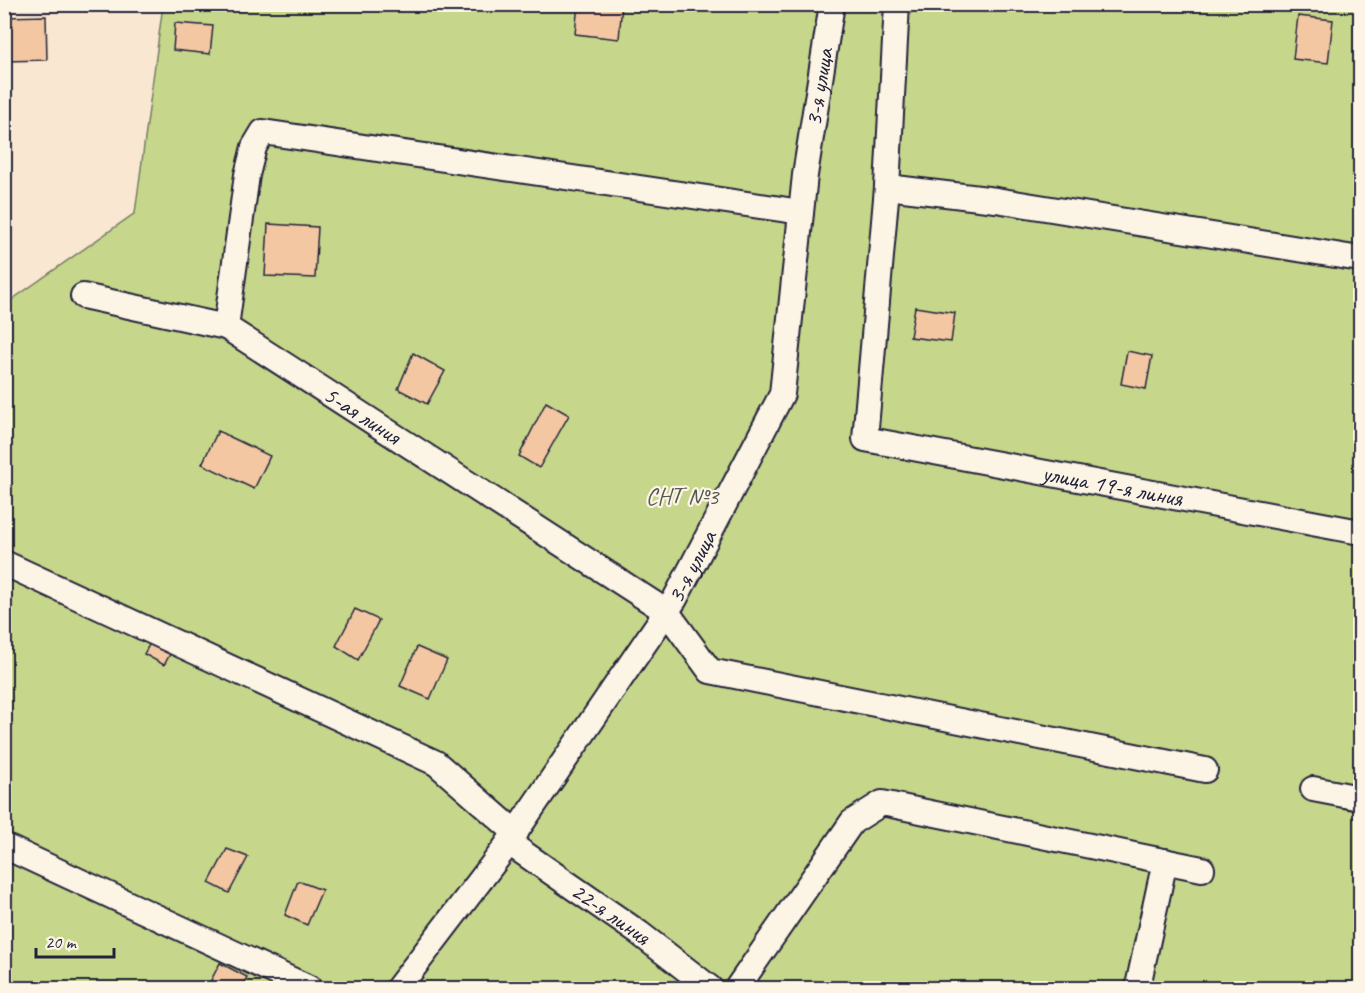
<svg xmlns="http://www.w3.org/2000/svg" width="1365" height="993" font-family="Caveat,sans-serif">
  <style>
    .green { fill: #c6d78b; stroke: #747c63; stroke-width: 1.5 }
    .building { fill: #f3c7a2; stroke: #22223b; stroke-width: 1.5 }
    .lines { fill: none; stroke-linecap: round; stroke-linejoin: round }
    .street-casing { stroke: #22223b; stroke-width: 28 }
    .street { stroke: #fcf5e5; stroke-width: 24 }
    .labels { text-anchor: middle; stroke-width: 4.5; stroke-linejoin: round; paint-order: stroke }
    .street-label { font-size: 24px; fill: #22223b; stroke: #fcf5e5 }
    .park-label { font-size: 24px; fill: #535853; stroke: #fcf5e5 }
  </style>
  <rect width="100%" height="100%" fill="#f9e7d1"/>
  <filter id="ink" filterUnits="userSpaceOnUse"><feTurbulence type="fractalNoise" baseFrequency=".0167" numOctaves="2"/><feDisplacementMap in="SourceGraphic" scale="12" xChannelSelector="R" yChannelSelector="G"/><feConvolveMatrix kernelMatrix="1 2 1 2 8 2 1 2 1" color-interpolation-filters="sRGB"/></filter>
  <g filter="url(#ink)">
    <path class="green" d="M163 5H1360V988H5V312L10 301 135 213Z"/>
    <path class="building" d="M578 4H622L619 39 575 34Z
      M46 16 47 60 4 61V17Z
      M1298 16 1333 20 1328 63 1293 59Z
      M175 23 213 26 210 54 173 50Z
      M268 224 318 227 315 278 265 276Z
      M915 307 955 313 951 342 910 337Z
      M1127 351 1152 356 1146 389 1121 384Z
      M413 353 445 371 427 404 398 389Z
      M546 402 569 415 539 468 519 456Z
      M218 431 270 456 254 489 202 464Z
      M355 609 379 620 358 660 336 646Z
      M154 636 174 647 164 665 144 654Z
      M417 647 447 660 430 699 400 686Z
      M227 849 248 857 229 893 209 883Z
      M298 881 322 890 307 925 285 915Z
      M220 963 247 977 241 988H207Z"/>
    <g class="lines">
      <g class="street-casing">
        <g id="street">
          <path id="s1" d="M897 4 887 187 865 439 1360 532"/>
          <path d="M887 187 996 200 1360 259"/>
          <path id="s2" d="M801 212 263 132 254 147 247 175 226 327 667 612 710 671 1205 770"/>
          <path d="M83 296 226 327"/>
          <path d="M4 563 436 763 516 833"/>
          <path d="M1313 789 1360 798"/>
          <path id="s3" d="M509 843 639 933 710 988"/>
          <path d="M4 846 309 988"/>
          <path d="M1138 986 1165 861"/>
          <path id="s4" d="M398 988 502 852 675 599 782 394 805 175 832 4"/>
          <path d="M737 988 852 822 882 803 1202 869"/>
        </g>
      </g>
      <use href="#street" class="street"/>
    </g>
  </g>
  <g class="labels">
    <g class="street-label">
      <text dy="8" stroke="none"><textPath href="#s4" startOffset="1018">3-я улица</textPath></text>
      <text dy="8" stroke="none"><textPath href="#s2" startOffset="906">5-ая линия</textPath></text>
      <text dy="8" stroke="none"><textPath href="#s1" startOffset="688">улица 19-я линия</textPath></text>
      <text dy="8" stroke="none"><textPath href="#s4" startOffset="514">3-я улица</textPath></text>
      <text dy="8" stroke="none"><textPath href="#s3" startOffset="124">22-я линия</textPath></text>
    </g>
    <g class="park-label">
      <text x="682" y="504">СНТ №3</text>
    </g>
  </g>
  <rect width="1365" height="993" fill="none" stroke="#fcf5e5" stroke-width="24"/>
  <rect x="12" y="12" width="1341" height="969" fill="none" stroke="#22223b" stroke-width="2" filter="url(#ink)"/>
  <path d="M36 948v9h78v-9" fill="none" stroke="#22223b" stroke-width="3"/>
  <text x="45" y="948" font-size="18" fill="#22223b" stroke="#fcf5e5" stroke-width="4.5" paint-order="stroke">20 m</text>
</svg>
